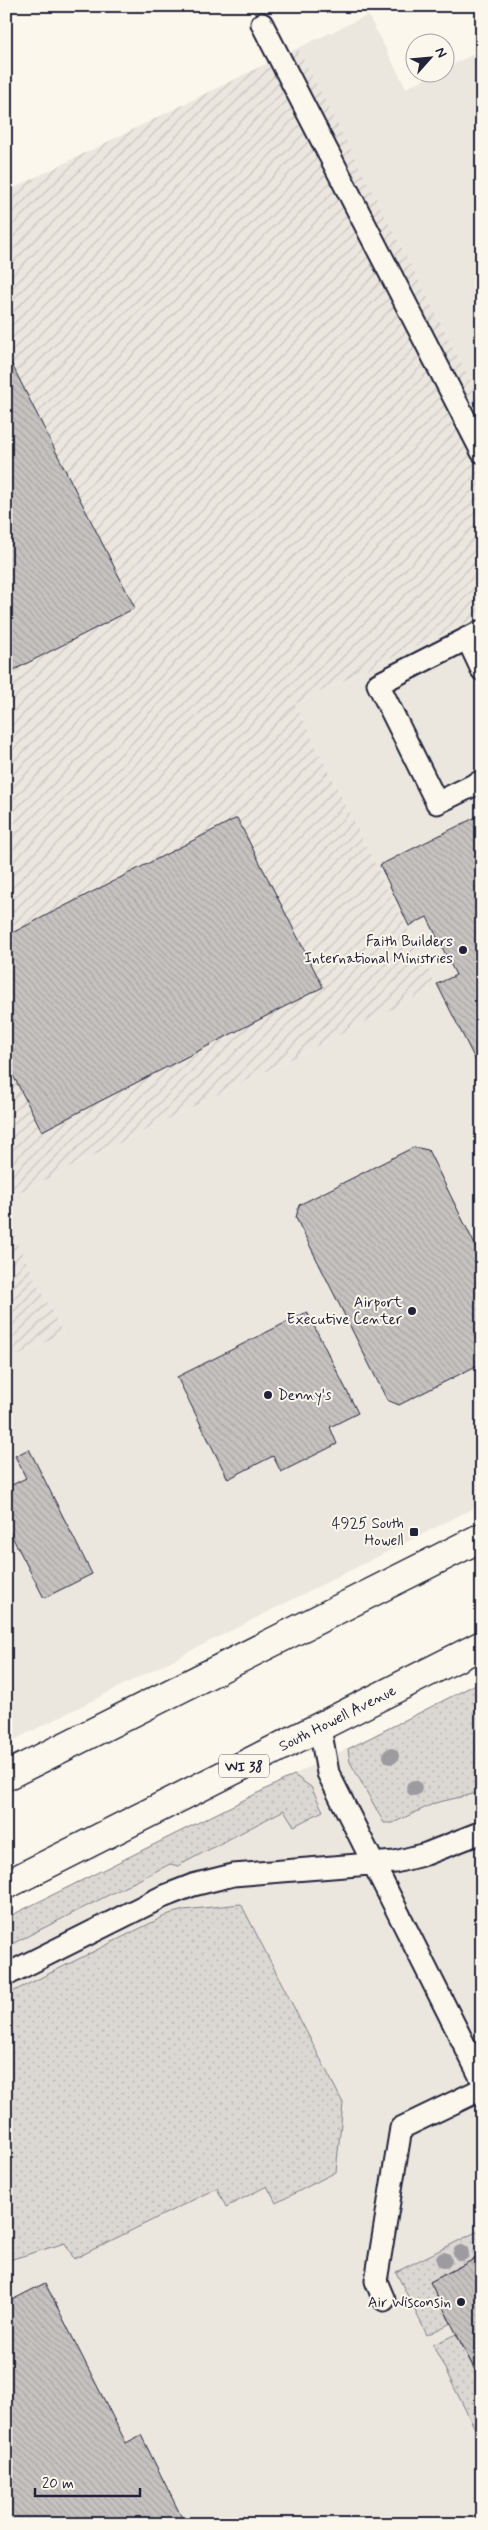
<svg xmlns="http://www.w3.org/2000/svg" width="488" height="2530" font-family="Mynerve,sans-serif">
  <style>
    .built { fill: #ebe7df }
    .industrial { fill: url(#industrial-furrows) }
    .green { fill: url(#green-dots); stroke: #7e7d87 }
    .building { fill: url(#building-back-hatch); stroke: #22223b }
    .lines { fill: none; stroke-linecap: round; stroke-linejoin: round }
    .lane-casing { stroke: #22223b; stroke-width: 25 }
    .primary-casing { stroke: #22223b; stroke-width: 31 }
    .lane { stroke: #fbf7ec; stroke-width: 21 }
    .primary { stroke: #fbf7ec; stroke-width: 28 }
    .tree { fill: #9d9ba0 }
    .poi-dot { fill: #22223b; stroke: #fbf7ec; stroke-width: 2 }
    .labels { text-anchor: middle; stroke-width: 4; stroke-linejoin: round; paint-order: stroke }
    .shield { fill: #fbf7ec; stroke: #636270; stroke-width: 1 }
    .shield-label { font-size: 14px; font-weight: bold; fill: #22223b }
    .poi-label { font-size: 15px; fill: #22223b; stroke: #fbf7ec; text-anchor: end }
    .street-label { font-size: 15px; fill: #22223b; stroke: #fbf7ec }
  </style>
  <defs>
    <pattern id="industrial-furrows" width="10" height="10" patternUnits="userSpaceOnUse" patternTransform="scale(1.25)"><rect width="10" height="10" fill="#ebe7df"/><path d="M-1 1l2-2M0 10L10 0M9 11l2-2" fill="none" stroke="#c9c6c0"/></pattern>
    <pattern id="green-dots" width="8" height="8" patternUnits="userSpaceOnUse" patternTransform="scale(1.25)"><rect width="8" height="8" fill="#dbd8d3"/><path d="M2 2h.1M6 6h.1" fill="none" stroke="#bcb9b6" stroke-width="1.8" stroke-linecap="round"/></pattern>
    <pattern id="building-back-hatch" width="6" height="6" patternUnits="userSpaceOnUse" patternTransform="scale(1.25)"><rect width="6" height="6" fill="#c6c2c0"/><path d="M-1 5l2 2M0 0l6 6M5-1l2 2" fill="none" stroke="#aaa6a6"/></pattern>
  </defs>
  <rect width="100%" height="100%" fill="#fbf7ec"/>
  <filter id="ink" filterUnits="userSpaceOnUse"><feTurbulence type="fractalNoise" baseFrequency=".02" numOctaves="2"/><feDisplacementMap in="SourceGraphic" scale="10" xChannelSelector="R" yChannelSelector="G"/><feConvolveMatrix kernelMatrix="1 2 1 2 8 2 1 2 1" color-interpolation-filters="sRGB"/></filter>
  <g filter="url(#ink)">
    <path class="built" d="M368 15 406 88 437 73 446 72V68L482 50V402L298 48Z
      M482 615V1504L6 1744V1362L63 1333 6 1221V1199L437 987 295 704Z
      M482 1681V2524H6V1918Z"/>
    <path class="industrial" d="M298 48 482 402V615L295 704 437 987 6 1199V192Z
      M6 1221 63 1333 6 1362Z"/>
    <path class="green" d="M482 1681V1792L435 1803 393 1823H384L350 1762 348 1749Z
      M294 1775 311 1787 323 1811 294 1826 284 1810 178 1866 170 1864 6 1947V1918Z
      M241 1904 343 2103 336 2172 276 2203 267 2186 226 2207 217 2188 74 2259 65 2243 6 2261V1995L169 1914 184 1910Z
      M482 2229V2255L430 2282 451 2323 427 2335 396 2272Z
      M456 2334 482 2384V2443L433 2345Z"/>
    <path class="building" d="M6 353 135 608 6 674Z
      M482 814V1073L437 984 456 975 427 917 409 926 380 865Z
      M237 818 323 987 42 1131 6 1062V936Z
      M414 1147 428 1150 482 1259V1363L399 1405 387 1400 296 1218 299 1205Z
      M307 1312 358 1413 330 1427 337 1444 281 1472 273 1456 228 1479 177 1377Z
      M29 1449 92 1574 44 1598 6 1525V1488L26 1478 15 1456Z
      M482 2255V2384L430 2282Z
      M45 2283 126 2443 141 2435 185 2524H6V2303Z"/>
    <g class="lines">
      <g class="lane-casing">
        <path id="lane" d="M262 24 482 452
          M482 631 378 684 437 803 482 781
          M467 638 482 670
          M320 1728 328 1773 482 2080
          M6 1975 162 1897 193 1885 233 1875 395 1862 426 1854 482 1832
          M384 2300 376 2281 401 2128 482 2089"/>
      </g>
      <g class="primary-casing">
        <g id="primary">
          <path d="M6 1776 482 1537"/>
          <path id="s1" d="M6 1885 482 1645"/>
        </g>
      </g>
      <use href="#lane" class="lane"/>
      <use href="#primary" class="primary"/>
    </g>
    <g class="tree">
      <circle cx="391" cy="1756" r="8"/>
      <circle cx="414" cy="1788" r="8"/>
      <circle cx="461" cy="2253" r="8"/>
      <circle cx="444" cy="2260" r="8"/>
    </g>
  </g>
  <g class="poi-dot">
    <circle cx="463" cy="950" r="5"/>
    <circle cx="412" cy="1311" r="5"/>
    <circle cx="268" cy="1395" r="5"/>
    <rect x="409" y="1527" width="10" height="10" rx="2.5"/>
    <circle cx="461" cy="2302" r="5"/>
  </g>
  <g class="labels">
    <rect class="shield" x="219" y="1754.5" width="50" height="23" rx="4"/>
    <g class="shield-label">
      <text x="244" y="1771">WI 38</text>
    </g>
    <g class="poi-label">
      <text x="453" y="946">Faith Builders<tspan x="453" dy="17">International Ministries</tspan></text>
      <text x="402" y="1307">Airport<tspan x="402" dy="17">Executive Center</tspan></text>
      <text x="278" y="1400" text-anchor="start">Denny's</text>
      <text x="404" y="1528">4925 South<tspan x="404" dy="17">Howell</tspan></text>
      <text x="451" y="2307">Air Wisconsin</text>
    </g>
    <g class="street-label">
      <text dy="5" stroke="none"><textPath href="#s1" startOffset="371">South Howell Avenue</textPath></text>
    </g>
  </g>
  <rect width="488" height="2530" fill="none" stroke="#fbf7ec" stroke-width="25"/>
  <rect x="12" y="12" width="463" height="2505" fill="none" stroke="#22223b" stroke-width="2" filter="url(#ink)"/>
  <g transform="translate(430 58) rotate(63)"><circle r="24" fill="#fbf7ec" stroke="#a4a2a5"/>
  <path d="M0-4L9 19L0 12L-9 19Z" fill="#22223b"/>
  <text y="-8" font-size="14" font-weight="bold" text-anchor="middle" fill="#22223b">N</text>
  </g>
  <path d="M35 2488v8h105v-8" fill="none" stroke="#22223b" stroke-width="2.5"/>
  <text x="42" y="2488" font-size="15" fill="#22223b" stroke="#fbf7ec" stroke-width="4" paint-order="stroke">20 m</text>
</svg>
